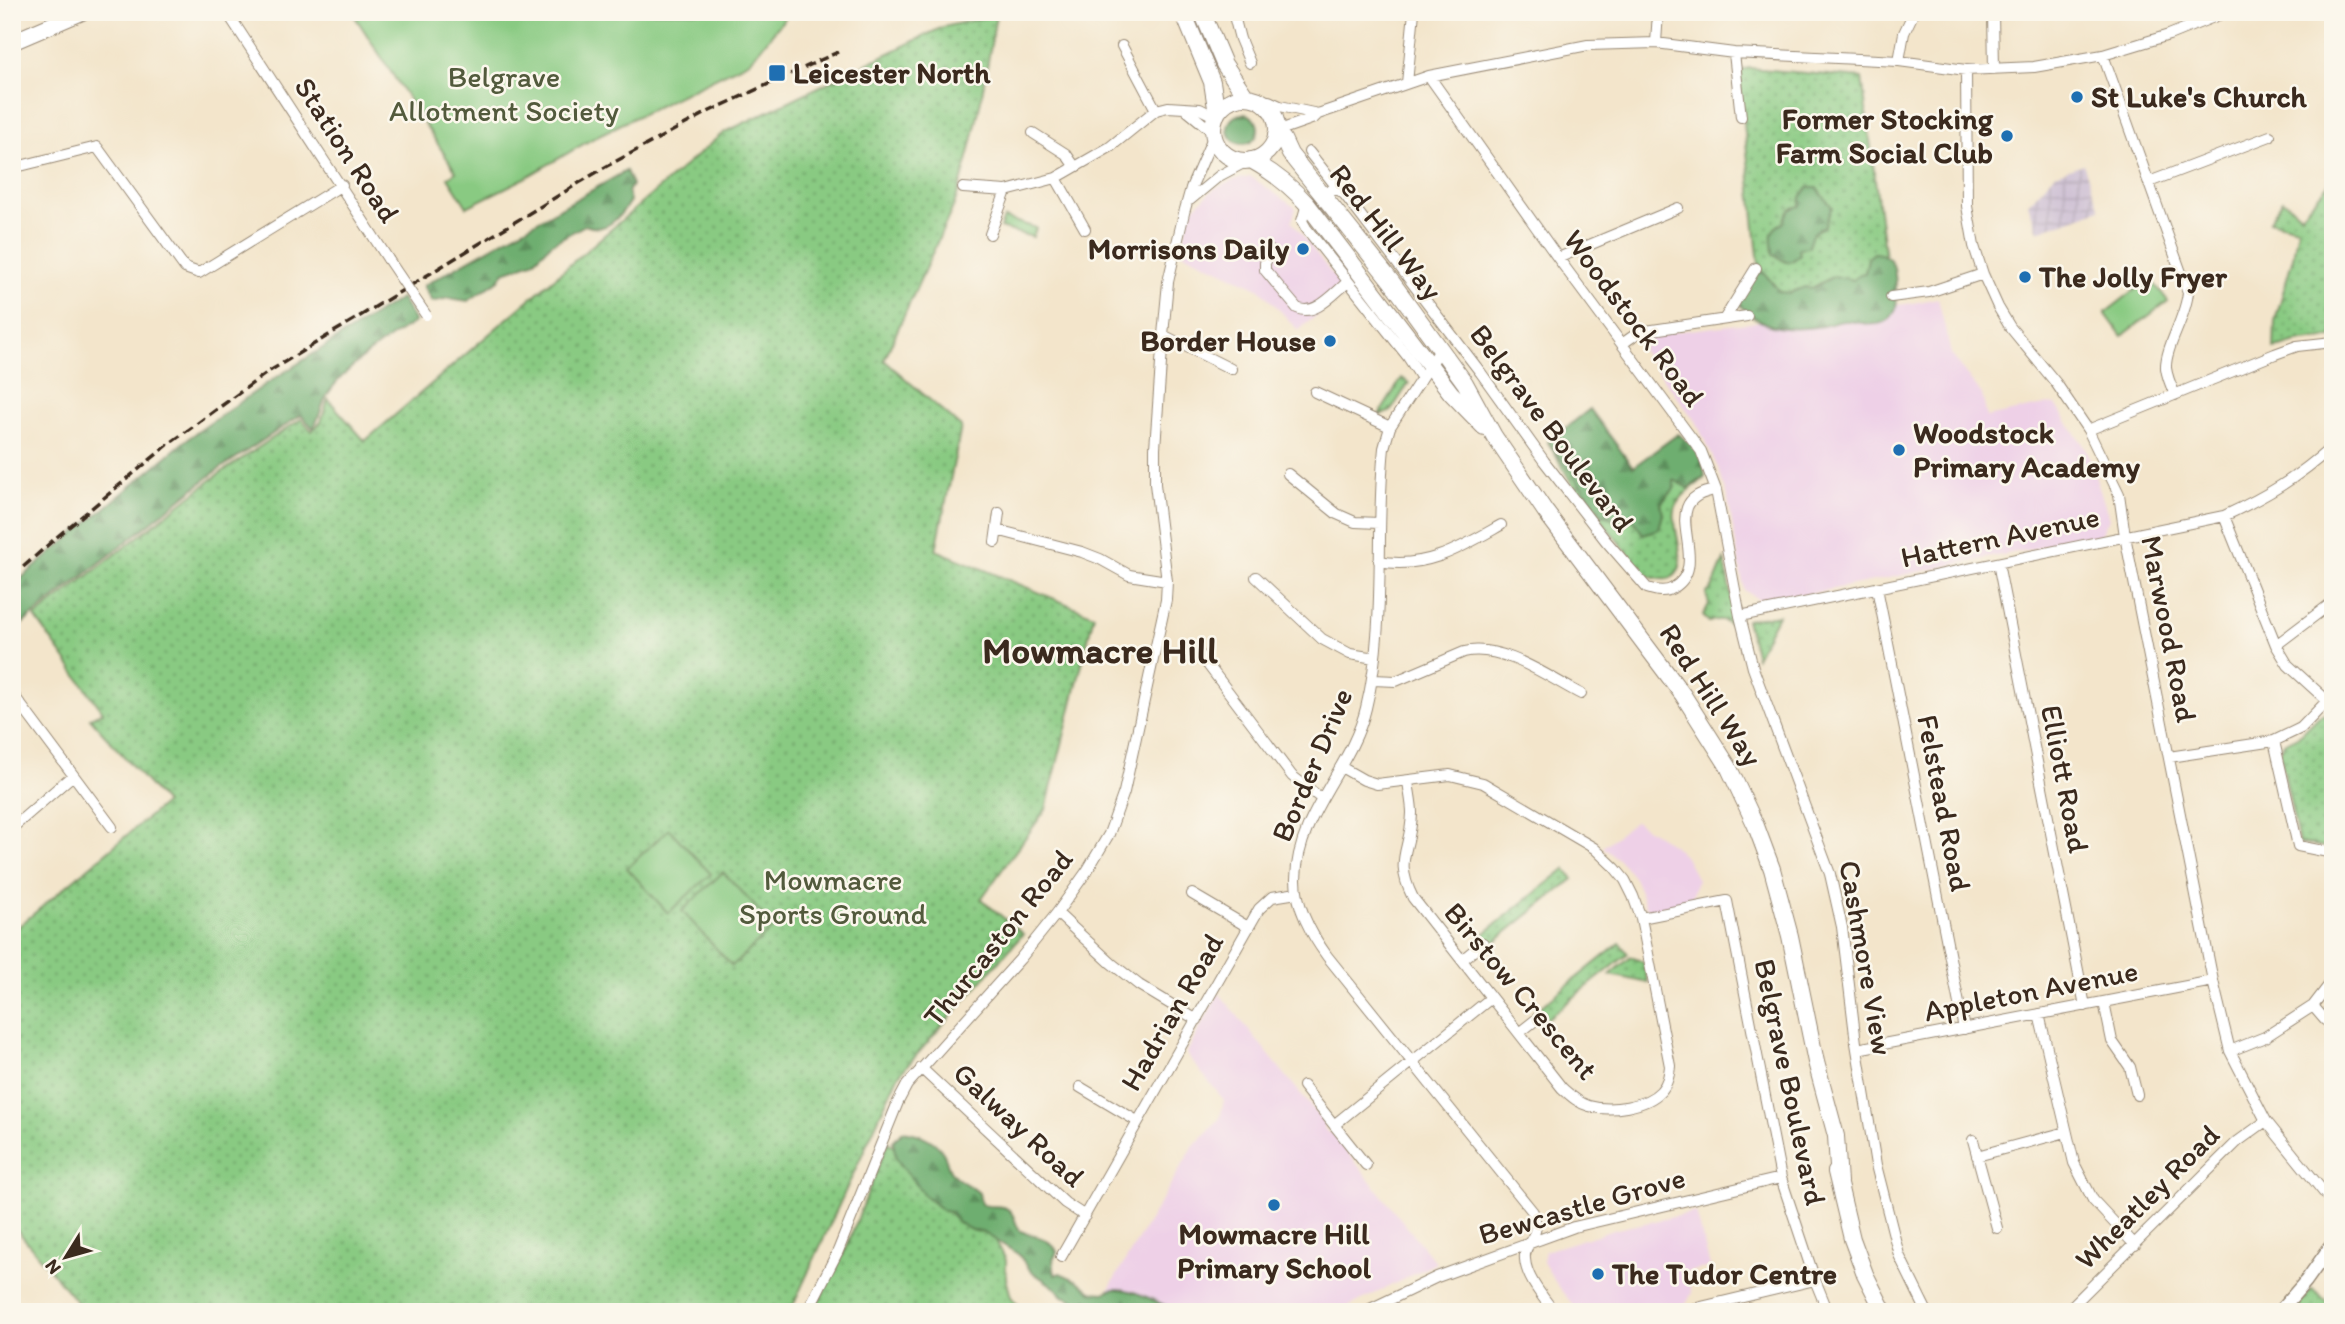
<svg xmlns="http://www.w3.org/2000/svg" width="2345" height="1324" font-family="Itim,sans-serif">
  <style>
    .built { fill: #eed0e7 }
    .industrial { fill: url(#industrial-grid) }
    .grass { fill: url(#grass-dots); stroke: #627a50; stroke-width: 2 }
    .forest { fill: url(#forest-firs); stroke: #546c47; stroke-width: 2 }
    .garden { fill: #89ca82; stroke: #627a50; stroke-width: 2 }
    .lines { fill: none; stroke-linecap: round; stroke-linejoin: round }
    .minor-casing { stroke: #978874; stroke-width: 12 }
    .tertiary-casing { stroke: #978874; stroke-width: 15 }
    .trunk-casing { stroke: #978874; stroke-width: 18 }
    .minor { stroke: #fff; stroke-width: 10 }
    .tertiary { stroke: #fff; stroke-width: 12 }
    .trunk { stroke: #fff; stroke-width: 16 }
    .rail { stroke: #3b2a1e; stroke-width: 3.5; stroke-dasharray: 10 5; stroke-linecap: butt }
    .minor-bridge-casing { stroke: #978874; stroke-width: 12; stroke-linecap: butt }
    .minor-bridge { stroke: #fff; stroke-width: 10 }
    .poi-dot { fill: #1f6fb2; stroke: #fbf7ec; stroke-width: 2.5 }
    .labels { text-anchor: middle; stroke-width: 5; stroke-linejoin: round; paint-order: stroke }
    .poi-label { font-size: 30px; font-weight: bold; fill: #3b2a1e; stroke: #fbf7ec; text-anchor: start }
    .park-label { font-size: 30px; fill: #525a3c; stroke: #fbf7ec }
    .street-label { font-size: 30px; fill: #3b2a1e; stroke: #fbf7ec }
    .district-label { font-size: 37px; font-weight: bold; fill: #3b2a1e; stroke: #fbf7ec }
  </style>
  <defs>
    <pattern id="industrial-grid" width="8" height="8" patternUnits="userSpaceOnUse" patternTransform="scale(1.75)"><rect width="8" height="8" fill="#ccbed3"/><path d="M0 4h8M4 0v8" fill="none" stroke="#b0a3b5"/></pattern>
    <pattern id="grass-dots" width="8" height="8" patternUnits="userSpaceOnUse" patternTransform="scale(1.75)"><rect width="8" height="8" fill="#89ca82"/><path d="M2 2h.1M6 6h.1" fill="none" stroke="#71a46a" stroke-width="1.8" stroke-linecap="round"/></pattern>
    <pattern id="forest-firs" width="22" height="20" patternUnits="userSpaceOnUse" patternTransform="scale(1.75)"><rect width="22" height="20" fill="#6eae70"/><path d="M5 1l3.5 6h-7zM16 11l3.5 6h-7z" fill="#5c8e5b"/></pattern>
  </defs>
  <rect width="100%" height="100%" fill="#fbf7ec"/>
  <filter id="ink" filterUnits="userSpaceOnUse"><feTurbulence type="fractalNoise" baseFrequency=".0143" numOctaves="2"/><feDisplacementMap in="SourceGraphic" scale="14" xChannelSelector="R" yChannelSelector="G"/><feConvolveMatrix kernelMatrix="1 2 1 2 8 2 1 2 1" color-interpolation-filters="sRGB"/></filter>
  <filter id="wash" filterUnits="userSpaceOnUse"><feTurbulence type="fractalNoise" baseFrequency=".00686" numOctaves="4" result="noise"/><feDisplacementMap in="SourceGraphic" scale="28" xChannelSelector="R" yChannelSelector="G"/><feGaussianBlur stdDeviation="1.57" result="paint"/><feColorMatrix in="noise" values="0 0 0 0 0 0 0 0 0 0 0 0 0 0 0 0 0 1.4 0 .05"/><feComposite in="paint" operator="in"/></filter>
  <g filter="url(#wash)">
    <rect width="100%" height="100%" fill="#f3e5cb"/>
    <path class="built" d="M1251 177 1296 208 1292 221 1346 293 1298 330 1260 289 1181 252 1190 211 1214 189 1234 180Z
      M1938 298 1951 354 1982 395 1987 417 2049 404 2056 405 2087 450 2109 518 2101 535 1764 603 1744 590 1728 500 1718 468 1696 422 1642 350 1648 335 1914 303Z
      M1635 821 1673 845 1686 858 1697 880 1691 902 1655 911 1650 910 1647 908 1634 878 1619 860 1603 847Z
      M1219 993 1325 1124 1324 1128 1328 1133H1332L1436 1263 1338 1312H1164L1105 1295 1193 1147 1220 1118 1224 1100 1186 1054Z
      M1696 1212 1710 1267 1687 1272 1692 1293 1686 1303 1660 1312H1579L1559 1288 1543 1262 1545 1251 1617 1229Z"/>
    <path class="industrial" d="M2083 164 2100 209 2038 231 2028 204 2055 174Z"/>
    <path class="grass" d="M996 15C985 79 975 143 954 205L884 360 961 427 936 550 1094 615 1046 809 981 899 1023 934 898 1076 790 1312H85L12 1224V932L165 803 90 718 103 712 35 617 216 476 301 419 312 431 321 422 328 399 365 441 723 133 943 27Z
      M1749 68 1862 78 1890 296 1764 312 1739 77 1743 70Z
      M2333 163V337L2297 342 2274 349 2275 321 2293 257 2298 228 2269 221 2283 200 2301 215 2329 183Z
      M1402 378 1409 383 1390 412 1379 415Z
      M1548 442 1603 515 1631 517 1663 514 1661 503 1674 489 1673 479 1688 488 1705 477C1697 486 1683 492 1677 504 1666 524 1697 572 1667 579 1659 580 1653 578 1645 575L1571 482Z
      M1724 560 1738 632C1728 622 1723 616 1709 622L1703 616 1709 604 1706 594 1713 587Z
      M1778 615 1756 657 1746 620Z
      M2328 713 2333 714V848L2299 843 2280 753 2284 743 2301 734 2319 716Z
      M1565 869 1573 879 1488 947 1480 937Z
      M1620 943 1628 954 1543 1022 1534 1012Z
      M1631 957 1643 962 1648 983 1610 975Z
      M888 1142 949 1198 985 1220 1006 1260V1278L1011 1297 1021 1308 1030 1312H813L845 1251Z
      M2312 1289 2333 1306V1312H2293Z"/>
    <path class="forest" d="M1228 129a15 15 0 1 1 30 0a15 15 0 1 1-30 0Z
      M626 171 632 185 628 192 630 201C619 218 607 234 585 225L551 244 533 262 504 272 499 280 468 301 448 298 432 302 423 286Z
      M1808 188H1817L1832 207 1824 227C1813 231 1810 235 1809 247L1799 249 1800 255 1792 261 1786 262 1773 255C1773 241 1766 230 1783 223 1786 212 1789 208 1800 206L1801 197Z
      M1874 253C1896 254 1895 271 1896 288 1897 302 1899 312 1886 321 1873 329 1857 320 1844 321 1837 321 1830 325 1823 326 1789 331 1763 331 1739 304L1741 297 1760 268 1780 292 1789 293 1805 287 1812 288 1834 276 1853 280 1860 274 1865 273 1868 258Z
      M401 298 415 322C388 338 342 369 326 397 321 407 320 418 313 428L301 415 215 472 12 632V586L186 440 266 384Z
      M1590 409 1633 467 1678 434 1701 451 1705 477 1688 488 1674 480V489L1661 503 1663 514 1659 529 1643 534 1631 517 1620 521 1603 515 1548 442Z
      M903 1131C920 1133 940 1141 946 1159 948 1165 948 1169 953 1174 960 1183 971 1185 979 1193L981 1204C990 1209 1001 1203 1009 1210 1015 1215 1015 1224 1020 1231 1033 1236 1051 1238 1057 1252L1053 1260 1055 1275 1060 1273 1078 1281 1091 1292 1104 1293C1118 1281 1151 1299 1166 1306 1174 1310 1184 1307 1192 1312H1082L1080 1303 1063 1296 1057 1289 1031 1271 1018 1254 984 1233 971 1230 957 1222 950 1212 943 1211 923 1194 896 1158 893 1141Z"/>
    <path class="garden" d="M352 12H790L750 61 601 134 523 179 467 207 448 177 456 172Z
      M1004 218 1036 228 1033 237 1000 228Z
      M2150 278 2168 301 2122 336 2105 313Z
      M669 829 711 874 668 913 627 868Z
      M723 872 774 927 732 966 682 911Z"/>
  </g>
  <g filter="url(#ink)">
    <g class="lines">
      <g class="minor-casing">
        <path id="minor" d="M227 12 388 259
          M1233 12 1240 39 1250 63
          M1993 12 1994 69
          M2328 12 2333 16
          M1656 43 1658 12
          M1122 46 1156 110
          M1734 53 1741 117
          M2103 55 2188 292C2186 318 2165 347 2166 368 2167 377 2171 386 2175 395
          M1899 61 1904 33 1914 12
          M1966 70 1967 206 1974 246 1983 274 1998 307 2010 327 2056 383 2088 430 2119 494 2125 536 2213 981 2230 1051 2266 1121 2326 1195 2333 1199
          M1429 76 1558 258 1701 451 1716 490 1740 616 1753 668 1830 874 1842 927 1856 1043 1876 1165 1899 1255 1927 1312
          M1407 83 1414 12
          M1263 102 1269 101 1280 106 1318 114
          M1185 109 1213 132
          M1277 131 1314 118 1318 114 1429 76 1588 45 1656 43 1734 53 1899 61 1966 70 2034 67 2103 55 2169 35 2226 12
          M1033 133 1066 154 1075 167
          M1309 152 1339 190
          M12 168 97 147 185 268 199 273 342 185
          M1056 178 1085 229
          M2149 182 2270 136
          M963 188 1006 191 1056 178 1110 147 1156 110 1168 107 1200 109 1216 117
          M1322 195 1331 190H1339L1345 195 1481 373 1544 461 1606 541 1647 588C1656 591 1665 593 1673 588 1716 563 1651 499 1716 490
          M1190 200 1219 176 1249 160
          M1307 204 1302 221 1306 228 1408 357 1421 377
          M990 234 1006 191
          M1271 251 1265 263V270L1297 308C1315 317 1334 293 1348 282
          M1558 258 1678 208
          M1891 297 1929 292 1983 274
          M1725 318 1756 268
          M1163 335 1231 369
          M1622 344 1639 332 1747 316
          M1440 350 1390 427 1384 448C1375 534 1387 624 1366 708 1352 768 1297 814 1296 879 1296 908 1311 934 1327 956L1533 1212C1543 1238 1523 1241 1525 1259 1526 1278 1544 1298 1554 1312
          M1315 392 1390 427
          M2088 430 2275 354 2297 346 2333 342
          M1288 474 1337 514 1355 522 1379 523
          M2224 516 2276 645 2288 665 2333 706
          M997 530 1082 552 1100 559 1129 575 1167 581
          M995 542 999 513
          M1379 561C1426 570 1462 547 1501 525
          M1998 563 2085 1006
          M1256 577 1322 639 1350 654 1375 658
          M1877 588 1964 1029
          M1740 616 2224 516C2267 496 2297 478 2333 446
          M2276 645 2333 602
          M1199 653 1292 776 1322 799
          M1373 680 1396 681 1464 652C1502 643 1548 677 1581 694
          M12 693 112 827
          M2274 741 2298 846 2333 853
          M2169 757 2274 741 2301 728 2326 702
          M1341 767 1364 780 1377 784 1450 775 1483 783 1594 848 1615 868 1625 880 1633 896 1641 918 1727 901 1781 1178 1815 1280 1828 1312
          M1408 781C1409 791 1412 803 1412 813 1411 851 1393 858 1413 898L1562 1088C1570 1095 1578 1103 1589 1106 1610 1112 1646 1107 1661 1091 1668 1083 1669 1075 1670 1066L1641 918
          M12 828 73 775
          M1192 894 1248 927
          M1057 913 1111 963 1139 985 1197 1020
          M1462 960 1483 943
          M2104 1002 2112 1041 2130 1067 2137 1095
          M2313 1006 2325 1020 2333 1025
          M2039 1014 2074 1163 2093 1200 2135 1245
          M1519 1033 1538 1018
          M1857 1049 2213 981
          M2230 1051 2265 1037 2313 1006 2333 980
          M921 1068 1065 1203 1085 1216
          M1303 1086 1366 1165
          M1080 1087 1137 1121
          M1334 1125 1491 998
          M1973 1140 1997 1228
          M1977 1156 2066 1132
          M1061 1257 1259 909 1272 897 1297 893
          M807 1312 838 1251 898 1102 907 1085 1020 959 1057 913 1087 871 1109 834 1124 792 1166 600 1167 581 1155 484V448L1163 335 1168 282 1184 213 1191 188 1214 135
          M1364 1312 1437 1277 1574 1227 1781 1178
          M1680 1312 1815 1280
          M2066 1312 2237 1142 2266 1121"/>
      </g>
      <g class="tertiary-casing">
        <path id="tertiary" d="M2279 1312 2306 1281 2333 1243"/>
      </g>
      <g class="trunk-casing">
        <path id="trunk" d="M1183 12 1212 82 1217 114
          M1202 12 1224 64 1246 97
          M12 42 82 12
          M1213 129a32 32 0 1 1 64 0a32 32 0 1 1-64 0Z
          M1276 135 1283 139 1290 154 1391 281 1465 383 1494 436 1545 511 1683 695 1728 766 1756 826 1772 869 1790 936 1816 1062 1836 1136 1839 1182
          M1251 160C1273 172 1290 185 1307 204L1451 393 1484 427
          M1836 1172 1852 1239 1865 1274 1884 1312"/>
      </g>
      <use href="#minor" class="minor"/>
      <use href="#tertiary" class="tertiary"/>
      <use href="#trunk" class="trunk"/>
      <path class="rail" d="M12 577 58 536 169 444 268 372 607 166 710 111 838 52"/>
      <g class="minor-bridge-casing">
        <path id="minor-bridge" d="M388 259 426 315"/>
      </g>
      <use href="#minor-bridge" class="minor-bridge"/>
    </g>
  </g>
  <g class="poi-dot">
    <rect x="768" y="64" width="18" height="18" rx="3.5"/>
    <circle cx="2077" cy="97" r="7"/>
    <circle cx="2007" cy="136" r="7"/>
    <circle cx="1303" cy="249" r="7"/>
    <circle cx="2025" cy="277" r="7"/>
    <circle cx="1330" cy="341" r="7"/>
    <circle cx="1899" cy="450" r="7"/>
    <circle cx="1274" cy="1205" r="7"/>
    <circle cx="1598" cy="1274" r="7"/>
  </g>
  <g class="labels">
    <g class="poi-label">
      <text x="793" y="83">Leicester North</text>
      <text x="2091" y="107">St Luke's Church</text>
      <text x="1993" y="129" text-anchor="end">Former Stocking<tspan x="1993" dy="34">Farm Social Club</tspan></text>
      <text x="1289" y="259" text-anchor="end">Morrisons Daily</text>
      <text x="2039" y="287">The Jolly Fryer</text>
      <text x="1316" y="351" text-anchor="end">Border House</text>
      <text x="1913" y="443">Woodstock<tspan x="1913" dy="34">Primary Academy</tspan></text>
      <text x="1274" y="1244" text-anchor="middle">Mowmacre Hill<tspan x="1274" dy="34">Primary School</tspan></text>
      <text x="1612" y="1284">The Tudor Centre</text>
    </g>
    <g class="park-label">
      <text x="504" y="87">Belgrave<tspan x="504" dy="34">Allotment Society</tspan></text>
      <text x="833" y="890">Mowmacre<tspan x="833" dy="34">Sports Ground</tspan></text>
    </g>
    <g class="street-label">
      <text transform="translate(347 150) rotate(57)" y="10">Station Road</text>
      <text transform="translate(1386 232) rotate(52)" y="10">Red Hill Way</text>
      <text transform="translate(1634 318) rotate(53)" y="10">Woodstock Road</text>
      <text transform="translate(1552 428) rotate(53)" y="10">Belgrave Boulevard</text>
      <text transform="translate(2000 537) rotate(-12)" y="10">Hattern Avenue</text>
      <text transform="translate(2169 629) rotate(79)" y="10">Marwood Road</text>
      <text transform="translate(1711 695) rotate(57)" y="10">Red Hill Way</text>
      <text transform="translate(1312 765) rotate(-67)" y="10">Border Drive</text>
      <text transform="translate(2065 779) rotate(79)" y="10">Elliott Road</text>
      <text transform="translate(1944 803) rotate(79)" y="10">Felstead Road</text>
      <text transform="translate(998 938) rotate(-51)" y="10">Thurcaston Road</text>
      <text transform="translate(1866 958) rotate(80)" y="10">Cashmore View</text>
      <text transform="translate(1521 991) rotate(50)" y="10">Birstow Crescent</text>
      <text transform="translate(2031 991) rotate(-11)" y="10">Appleton Avenue</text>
      <text transform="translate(1172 1012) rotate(-60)" y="10">Hadrian Road</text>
      <text transform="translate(1790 1082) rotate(78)" y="10">Belgrave Boulevard</text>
      <text transform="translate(1019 1125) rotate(43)" y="10">Galway Road</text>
      <text transform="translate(2147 1197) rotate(-45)" y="10">Wheatley Road</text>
      <text transform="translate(1582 1206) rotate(-16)" y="10">Bewcastle Grove</text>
    </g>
    <g class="district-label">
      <text x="1100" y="663">Mowmacre Hill</text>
    </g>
  </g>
  <rect width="2345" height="1324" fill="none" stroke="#fbf7ec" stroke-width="42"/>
  <g transform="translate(66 1257) rotate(233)" stroke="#fbf7ec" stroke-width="5" paint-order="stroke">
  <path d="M0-5L12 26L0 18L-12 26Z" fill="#3b2a1e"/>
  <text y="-10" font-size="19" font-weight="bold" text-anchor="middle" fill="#3b2a1e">N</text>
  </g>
</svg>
